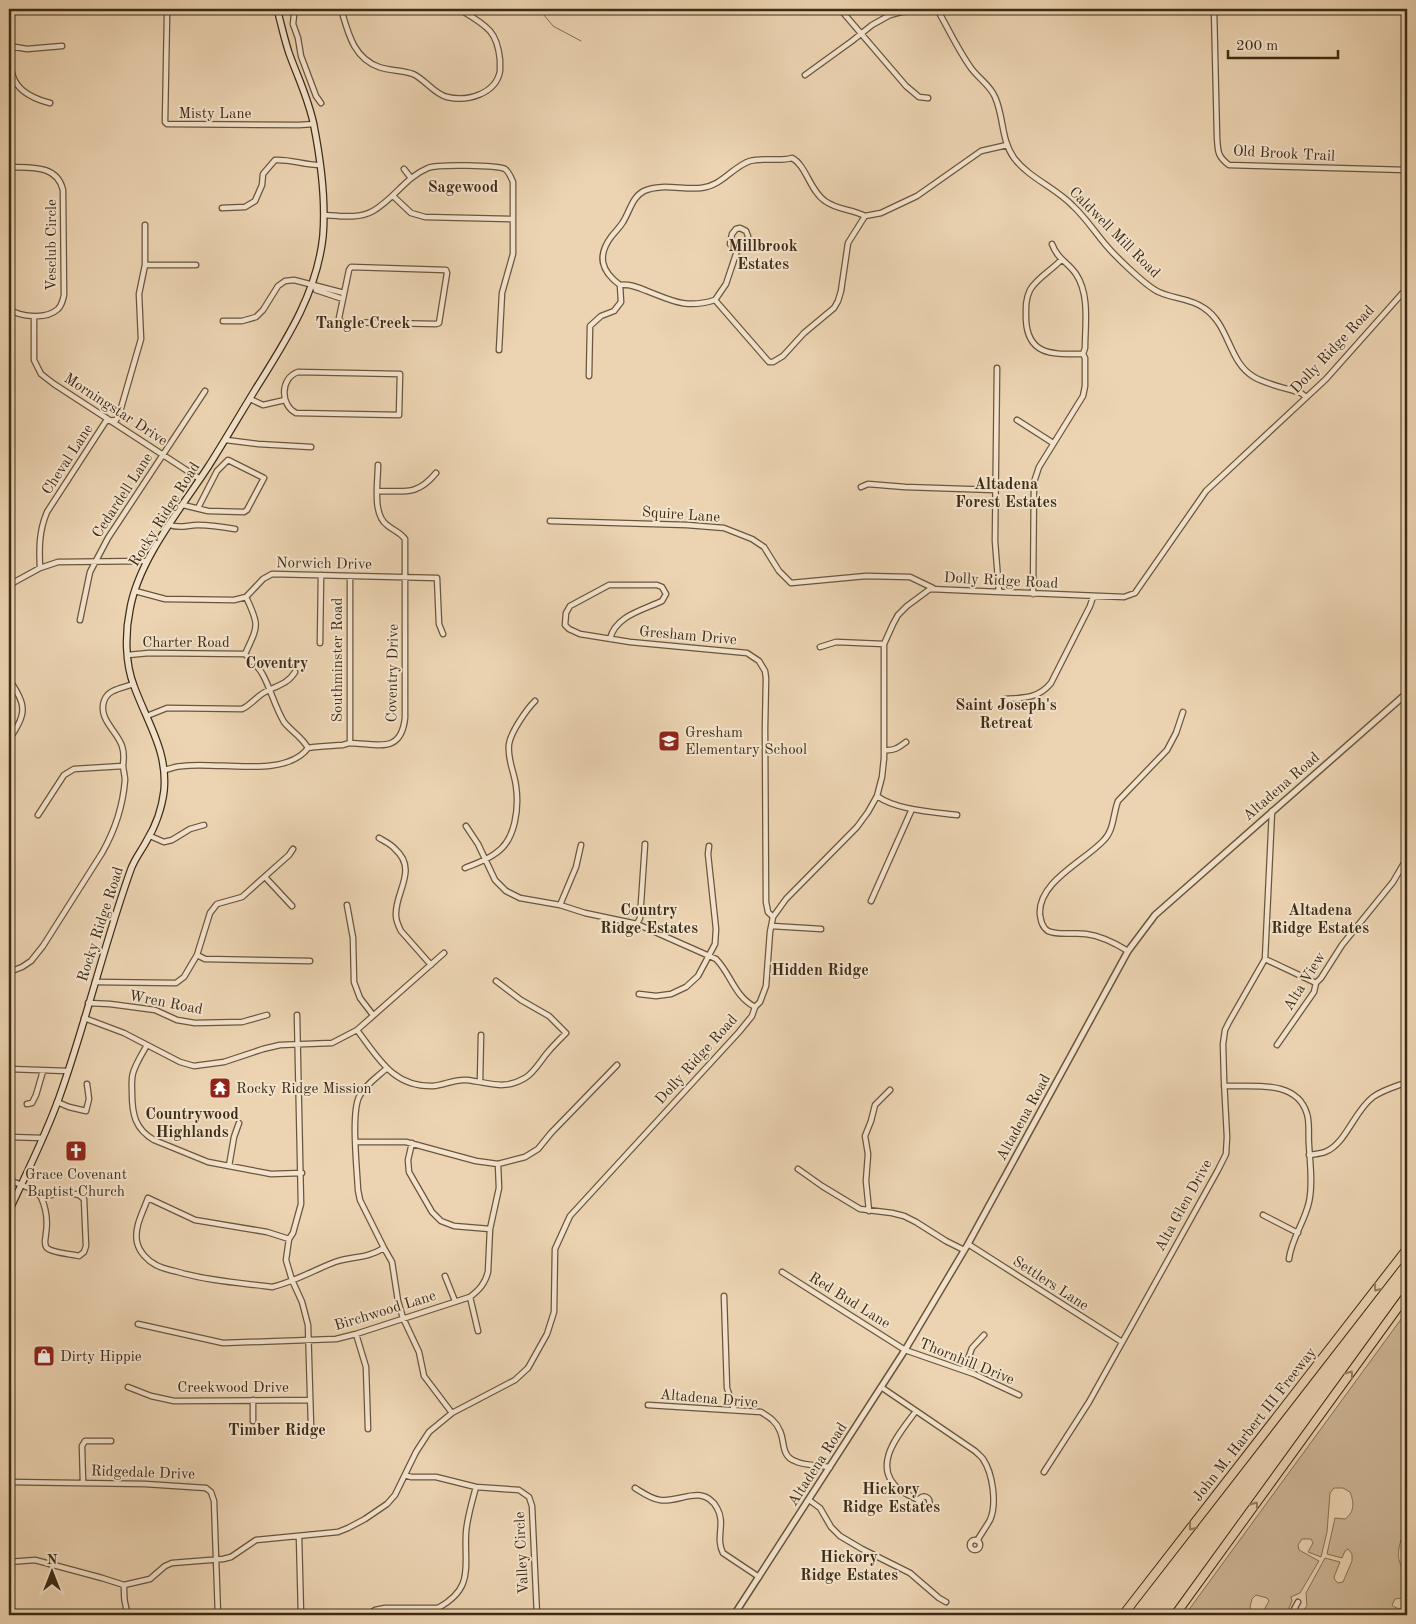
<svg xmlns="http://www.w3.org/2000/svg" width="1416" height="1624" font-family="'Old Standard TT',serif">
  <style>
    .green { fill: #ceb797; stroke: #867256 }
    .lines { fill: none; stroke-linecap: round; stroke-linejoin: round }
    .stream { stroke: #826f53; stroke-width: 1 }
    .minor-casing { stroke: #69563c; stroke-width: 7 }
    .tertiary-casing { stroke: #69563c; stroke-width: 8 }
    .secondary-casing { stroke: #3d2c15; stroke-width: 8 }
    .motorway-casing { stroke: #3d2c15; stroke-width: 10 }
    .minor { stroke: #f3e3cd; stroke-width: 4.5 }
    .tertiary { stroke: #f3e3cd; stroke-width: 5 }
    .secondary { stroke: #f3e3cd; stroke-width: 5.5 }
    .motorway { stroke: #ecd4b2; stroke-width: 8 }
    .oneway { stroke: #948064 }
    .labels { text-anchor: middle; stroke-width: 4; stroke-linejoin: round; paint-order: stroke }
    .street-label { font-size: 15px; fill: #3d2c15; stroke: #f3e3cd }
    .poi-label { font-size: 15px; fill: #3d2c15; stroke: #f3e3cd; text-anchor: start }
    .neighbourhood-label { font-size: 16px; font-weight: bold; fill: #3d2c15; stroke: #f3e3cd }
  </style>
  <rect width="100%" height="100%" fill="#ecd4b2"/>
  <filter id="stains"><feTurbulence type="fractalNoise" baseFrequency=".004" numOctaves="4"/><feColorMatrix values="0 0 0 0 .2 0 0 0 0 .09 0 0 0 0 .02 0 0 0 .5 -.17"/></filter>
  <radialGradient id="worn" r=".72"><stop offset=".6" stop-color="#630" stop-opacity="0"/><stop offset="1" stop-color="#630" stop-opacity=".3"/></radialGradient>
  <path class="green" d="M1407 1311V1525C1400 1540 1392 1561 1407 1573V1597L1395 1599 1392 1605C1396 1610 1406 1608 1407 1615 1399 1615 1393 1611 1386 1615H1298L1307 1606 1306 1593 1325 1558 1340 1562 1334 1577 1335 1580 1338 1583 1343 1582 1352 1561V1554L1348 1549 1345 1551 1342 1558 1327 1554 1335 1518 1345 1519C1355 1512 1354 1502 1350 1492L1343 1488H1334L1330 1493 1327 1532 1321 1557 1308 1552 1313 1543 1311 1539H1302L1298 1545 1299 1550 1319 1561 1300 1593 1291 1597 1292 1601 1286 1615H1261L1269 1601 1267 1598 1256 1595 1252 1599 1250 1607 1255 1615H1185Z"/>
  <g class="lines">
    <path class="stream" d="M539 9 553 26 581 41"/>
    <g class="minor-casing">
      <path id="minor" d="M290 9 294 15 293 24 298 38 301 56 316 96 321 103
        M341 9C348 32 353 58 379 67 390 71 402 70 413 74 426 80 434 94 447 97 467 102 496 94 500 71 500 68 500 63 500 60 499 50 497 39 490 31 482 22 469 15 459 9
        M840 9 906 86 919 97 928 98
        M937 9C948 28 958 50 971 68 978 78 990 85 995 97 1004 117 1001 140 1014 158 1029 178 1056 188 1073 206 1085 217 1094 231 1105 244 1115 256 1142 282 1155 290 1169 299 1189 297 1204 308 1230 325 1228 362 1254 377 1268 385 1286 388 1301 393L1306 397
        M1214 9 1217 137C1218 151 1217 156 1229 165L1407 170
        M167 15 165 122 167 124 299 125 314 124
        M9 46 27 49 62 46
        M12 47C6 80 19 95 50 103
        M805 75 852 41 872 25 890 15 901 12 934 9
        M9 167C30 168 57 164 63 190L64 295C63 300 62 305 58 309 46 320 20 317 9 309
        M404 169 411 178
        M393 196 411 213 425 217 513 219
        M222 208 245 207 255 201 262 185 263 174 275 160C290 159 304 165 320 165
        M324 215C340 216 359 219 373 211 394 199 406 177 428 168 437 164 497 165 505 169 509 172 511 177 513 182V254L502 293 499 350
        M740 228 746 231 748 236 745 247 737 251 730 244 732 234 736 229Z
        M1061 260C1052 270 1037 278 1030 290 1025 300 1026 310 1026 320 1028 357 1055 354 1083 354
        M145 265H196
        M351 267 446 270 447 273 439 323 436 324 340 322 339 318 349 270Z
        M620 285C630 284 637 287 647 291 673 301 686 309 715 300
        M315 287 316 290 343 299
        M715 300 769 362H773L783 356 804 333 834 308 838 301 841 291 848 243 865 216 881 213 917 196 981 151 1007 145
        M715 300 726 284 737 251
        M34 316V360L41 374 54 384 200 479
        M223 321H242L256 317 263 310 278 286 285 281 294 280 344 293
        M997 368 995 541 999 592
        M298 372 400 374 399 415 296 413C280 405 280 378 298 372Z
        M589 376 590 326 601 316 614 311 621 302 620 285C601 271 597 256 611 237 615 232 620 227 623 222 630 211 632 197 644 191 661 183 683 190 701 188 722 186 732 167 750 161 764 157 779 162 792 158 806 165 810 191 825 201 837 210 852 209 865 216
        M250 399 263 405 285 400
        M1017 420 1053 443
        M226 440 258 444 311 447
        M861 487 868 484 905 487 995 490
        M378 491C405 491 417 496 436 473
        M183 505 208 511 244 512 247 510 264 478 228 460 217 471 198 508
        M550 521 687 525 724 528 752 539 764 547 779 571 791 583 866 576 910 577 933 588
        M170 525C180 529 187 525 198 525 211 525 223 527 235 529
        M40 568C39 548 39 531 47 512L106 421 116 420 119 415 141 339 139 294 145 265V225
        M350 576V743
        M9 585 40 568 58 562 147 561
        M135 591 165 599 234 600 246 597 263 579 272 574 437 578 439 624 443 634
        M1033 594 1034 482 1039 467 1083 396 1085 386V358L1083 354 1085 348C1085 325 1090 295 1076 274 1067 261 1058 260 1052 244
        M80 620 90 572 108 538 205 391
        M610 639C615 616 643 610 662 601L666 594 662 587 657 585H609L570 606 566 613 565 625 569 629 580 634 630 642 747 653 759 661 765 671 766 678 765 729 766 902 768 912 773 917
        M320 643 321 575
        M820 647 836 642 884 644
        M245 654C252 661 259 667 263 675 271 690 275 707 284 722 291 731 302 737 308 748
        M245 654C258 626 260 626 246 597
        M128 655 149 653 245 654
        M9 679C27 707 27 712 9 740
        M1006 699C1025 698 1039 698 1051 683L1090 606 1093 597
        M147 716 167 708 242 709C251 705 256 697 265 692 276 686 288 684 295 672
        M884 750C894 751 898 748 906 742
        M164 770C170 769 176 766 183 766 217 761 285 779 308 748 320 746 331 746 343 745 346 744 348 743 351 743 378 744 401 754 405 718V539C400 532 394 531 387 525 372 514 378 482 378 465
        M877 796C896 810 933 812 957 815
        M38 815 64 775 74 769 123 766
        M466 826 478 844 495 880 506 891 520 898 560 905 585 913 637 924 716 959C731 974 734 996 755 1007
        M150 836 164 842 172 840 190 829 204 825
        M379 838C384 841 391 844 395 849 419 870 394 893 396 916 396 921 399 927 401 931L431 965
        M465 868C475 864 487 860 496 853 516 840 519 807 516 786 514 771 507 759 509 744 511 732 526 710 535 701
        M265 877 292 906
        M871 901 912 809
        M347 905 353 938 354 982 360 998 373 1015
        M560 905 576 867 581 845
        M637 924 640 918 645 844
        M772 926 821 929
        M1128 951C1115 943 1102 936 1086 934 1075 932 1059 936 1048 931 1042 927 1041 921 1040 915 1037 882 1085 861 1104 840 1114 830 1113 814 1118 801L1167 750 1176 733 1183 712
        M197 955 205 959 310 961
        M1265 959 1316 983
        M9 972 22 967 31 961 43 946 102 853C114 832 123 805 125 780 125 775 123 770 123 765 124 758 124 752 122 746 117 731 98 719 104 701 108 689 123 688 133 684
        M95 982 176 983 184 977 197 955 210 913 217 904 242 897 289 855 293 849
        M639 994 656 996 671 994 686 987 698 976 715 944 716 929 708 854 709 846
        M88 1003 110 1004 155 1010 177 1020 195 1023 242 1022 267 1015
        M297 1015 301 1204 293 1233 289 1239 286 1260 292 1280 302 1302 308 1325 311 1426
        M84 1018 124 1033 180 1062 194 1066 224 1062 263 1049 280 1045 332 1043 357 1030 444 953
        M357 1030C379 1059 393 1087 433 1086 444 1085 455 1079 466 1080 489 1082 503 1091 525 1078 534 1073 541 1060 548 1052 553 1046 560 1039 566 1033L549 1016 521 1000 496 981
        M147 1045C142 1054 136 1063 133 1073 131 1080 132 1087 132 1093 132 1114 135 1129 154 1140L208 1162 271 1174 302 1173
        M1277 1045 1314 992 1316 983 1321 978 1342 945 1393 882 1407 858
        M9 1069 68 1071
        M386 1069C377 1077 364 1086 359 1097 351 1114 357 1169 358 1190L360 1200 384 1248 392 1262 398 1301 403 1318 419 1352 424 1376 452 1413
        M480 1082 481 1035
        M1224 1086C1252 1087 1297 1079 1307 1114 1310 1123 1308 1135 1309 1145 1310 1163 1313 1184 1309 1202 1305 1221 1291 1240 1289 1259
        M57 1102 69 1107 86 1111 89 1099 87 1084
        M27 1104 32 1103 36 1095 43 1071
        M9 1137 43 1138
        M356 1142H406L476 1161 498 1164 525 1157 538 1149 551 1133 617 1065
        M412 1143 408 1160 409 1172 432 1212 441 1221 454 1226 490 1229
        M1309 1155C1314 1154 1320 1154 1325 1152 1346 1144 1354 1111 1373 1097 1383 1090 1394 1087 1405 1083
        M229 1166 234 1137 239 1123
        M798 1169 822 1186 860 1209 892 1213 904 1216 916 1222 946 1241 964 1250
        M9 1180 34 1190 41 1197 66 1192 79 1195 84 1199 86 1246 84 1252 79 1256C72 1254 52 1253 47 1248 43 1244 46 1238 46 1233 48 1220 46 1208 41 1197
        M869 1211 866 1181 868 1154 865 1136 871 1121 875 1105 890 1090
        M1263 1215 1298 1233
        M289 1239 267 1232 195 1220 148 1198C143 1212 134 1227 137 1242 139 1252 148 1261 156 1265 163 1269 171 1270 178 1272 209 1281 241 1283 272 1287 294 1282 314 1270 335 1262 352 1256 366 1259 384 1248
        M968 1244 1122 1342
        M782 1272 905 1350 974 1374 1019 1395
        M445 1276 455 1301
        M724 1296 727 1388 734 1409
        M470 1297 478 1331
        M138 1324 223 1343 336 1339 356 1334 470 1297C479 1290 485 1284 488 1272L490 1229 499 1188 498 1164
        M356 1334 366 1367 368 1429
        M964 1370 972 1348 984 1335
        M128 1387 151 1396 174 1401 309 1400
        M881 1387 975 1451C977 1453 981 1456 983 1459 993 1474 997 1504 990 1520 986 1527 981 1534 977 1541
        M253 1400V1421
        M648 1405 761 1412C769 1417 776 1421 780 1431 785 1442 781 1456 795 1461 804 1466 819 1465 830 1467
        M916 1411C899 1434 869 1467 901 1491 906 1494 913 1497 918 1500
        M1044 1472 1089 1402 1218 1170 1226 1154 1227 1137 1224 1080 1223 1044 1225 1030 1229 1022 1265 959 1272 811
        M405 1475 411 1477H436L476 1487 519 1490 529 1497 532 1506 537 1615
        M9 1482 145 1484 206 1488 211 1492 214 1501 218 1615
        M83 1482 82 1446 85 1441H111
        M635 1488C643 1493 651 1499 660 1500 680 1503 703 1483 717 1508 726 1523 715 1538 723 1553L759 1577
        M918.5 1502a5.5 5.5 0 1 1 11 0a5.5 5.5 0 1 1-11 0Z
        M809 1500 820 1508 831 1527 840 1536 862 1549 910 1573 939 1598 946 1602
        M299 1536 301 1615
        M970 1545a5 5 0 1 1 10 0a5 5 0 1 1-10 0Z
        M9 1562 35 1560 102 1578 124 1585 150 1579 165 1566 172 1563 223 1559 231 1557 256 1540 338 1532 348 1528 365 1519 387 1504 395 1495 416 1452 429 1432 452 1413 515 1380 528 1368 547 1334 554 1312 555 1249 570 1216 739 1032 752 1016 755 1007 760 1002 766 986 770 932 773 917 786 899 857 827 868 812 877 796 882 777 884 758V644L893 624 898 615 907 606 930 589 1124 597 1135 593 1206 491 1326 379 1407 288
        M124 1585C124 1596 124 1606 129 1615
        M369 1615 375 1610 385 1608H438C475 1588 464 1566 466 1533 467 1518 472 1502 476 1487
        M1291 1615 1298 1602"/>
    </g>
    <g class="tertiary-casing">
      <path id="tertiary" d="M734 1615 905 1350 968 1244 1128 951 1155 915 1407 693"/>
    </g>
    <g class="secondary-casing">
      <path id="secondary" d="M9 1211C26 1174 45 1137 59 1098 86 1023 104 944 131 869 135 858 142 850 147 840 155 827 162 808 164 791 168 751 147 722 134 686 125 663 125 633 130 609 139 559 180 510 208 467 224 442 239 416 255 390 285 342 317 294 323 236 326 200 321 162 314 126 309 100 298 78 289 53 284 38 281 23 277 9"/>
    </g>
    <g class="motorway-casing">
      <path id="motorway" d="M1123 1615 1407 1249
        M1175 1615 1407 1295"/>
    </g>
    <use href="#minor" class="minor"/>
    <use href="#tertiary" class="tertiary"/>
    <use href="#secondary" class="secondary"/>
    <use href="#motorway" class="motorway"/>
  </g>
  <defs><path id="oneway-chevron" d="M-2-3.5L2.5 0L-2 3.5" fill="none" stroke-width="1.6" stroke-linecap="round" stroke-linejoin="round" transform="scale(1.25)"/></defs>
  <g class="oneway">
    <use href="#oneway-chevron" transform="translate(1377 1288) rotate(128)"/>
    <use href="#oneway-chevron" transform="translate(1350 1374) rotate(-54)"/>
    <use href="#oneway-chevron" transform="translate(1255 1505) rotate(-54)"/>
    <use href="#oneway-chevron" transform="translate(1192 1527) rotate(128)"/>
  </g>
  <defs>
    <g id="school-square" transform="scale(1.125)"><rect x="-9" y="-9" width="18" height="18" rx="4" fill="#8f2418" stroke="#f3e3cd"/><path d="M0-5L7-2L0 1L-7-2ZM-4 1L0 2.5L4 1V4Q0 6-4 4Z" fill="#fff"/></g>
    <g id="temple-square" transform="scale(1.125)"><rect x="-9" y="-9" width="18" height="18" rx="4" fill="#8f2418" stroke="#f3e3cd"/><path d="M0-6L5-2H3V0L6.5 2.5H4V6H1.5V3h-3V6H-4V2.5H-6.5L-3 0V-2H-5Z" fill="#fff"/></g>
    <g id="church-square" transform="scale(1.125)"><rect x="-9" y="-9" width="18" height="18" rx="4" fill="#8f2418" stroke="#f3e3cd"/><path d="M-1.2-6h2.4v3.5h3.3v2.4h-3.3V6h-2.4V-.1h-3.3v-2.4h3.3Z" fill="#fff"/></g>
    <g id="shop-square" transform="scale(1.125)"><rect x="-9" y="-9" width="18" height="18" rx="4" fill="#8f2418" stroke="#f3e3cd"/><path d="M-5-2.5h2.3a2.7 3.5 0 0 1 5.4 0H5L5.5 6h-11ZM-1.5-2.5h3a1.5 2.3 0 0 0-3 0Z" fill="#fff"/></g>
  </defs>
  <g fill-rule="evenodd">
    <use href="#school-square" x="669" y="741"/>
    <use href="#temple-square" x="220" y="1088"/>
    <use href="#church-square" x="76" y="1151"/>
    <use href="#shop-square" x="44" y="1356"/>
  </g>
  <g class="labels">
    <g class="street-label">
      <text x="215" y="118">Misty Lane</text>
      <text transform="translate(1284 153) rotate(3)" y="5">Old Brook Trail</text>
      <text transform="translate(1115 232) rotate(45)" y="5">Caldwell Mill Road</text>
      <text transform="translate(51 245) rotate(-90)" y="5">Vesclub Circle</text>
      <text transform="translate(1332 349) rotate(-47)" y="5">Dolly Ridge Road</text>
      <text transform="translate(116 409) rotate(33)" y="5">Morningstar Drive</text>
      <text transform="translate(67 459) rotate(-57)" y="5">Cheval Lane</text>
      <text transform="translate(122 495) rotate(-57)" y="5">Cedardell Lane</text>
      <text transform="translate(164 514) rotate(-58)" y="5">Rocky Ridge Road</text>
      <text transform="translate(681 514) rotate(4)" y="5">Squire Lane</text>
      <text transform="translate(324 563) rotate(1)" y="5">Norwich Drive</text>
      <text transform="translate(1001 580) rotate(3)" y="5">Dolly Ridge Road</text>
      <text transform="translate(688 635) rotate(5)" y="5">Gresham Drive</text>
      <text x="186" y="647">Charter Road</text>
      <text transform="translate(337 660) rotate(-90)" y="5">Southminster Road</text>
      <text transform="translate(392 673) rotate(-89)" y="5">Coventry Drive</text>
      <text transform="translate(1281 786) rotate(-41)" y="5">Altadena Road</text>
      <text transform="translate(100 924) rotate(-72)" y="5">Rocky Ridge Road</text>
      <text transform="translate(1304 981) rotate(-58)" y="5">Alta View</text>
      <text transform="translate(166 1002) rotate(11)" y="5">Wren Road</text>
      <text transform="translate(696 1059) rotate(-48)" y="5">Dolly Ridge Road</text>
      <text transform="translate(1023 1117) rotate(-61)" y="5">Altadena Road</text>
      <text transform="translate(1183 1205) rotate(-61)" y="5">Alta Glen Drive</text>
      <text transform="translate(1051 1283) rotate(33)" y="5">Settlers Lane</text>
      <text transform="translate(850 1300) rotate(32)" y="5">Red Bud Lane</text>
      <text transform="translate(385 1310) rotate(-17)" y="5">Birchwood Lane</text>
      <text transform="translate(967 1361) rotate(22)" y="5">Thornhill Drive</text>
      <text x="233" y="1392">Creekwood Drive</text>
      <text transform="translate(709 1398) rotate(5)" y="5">Altadena Drive</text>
      <text transform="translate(1254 1424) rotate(-52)" y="5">John M. Harbert III Freeway</text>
      <text transform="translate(817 1464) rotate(-57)" y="5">Altadena Road</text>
      <text transform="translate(143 1472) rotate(2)" y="5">Ridgedale Drive</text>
      <text transform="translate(521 1553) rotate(-93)" y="5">Valley Circle</text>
    </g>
    <g class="poi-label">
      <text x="685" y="737">Gresham<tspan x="685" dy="17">Elementary School</tspan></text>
      <text x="236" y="1093">Rocky Ridge Mission</text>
      <text x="76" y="1179" text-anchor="middle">Grace Covenant<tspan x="76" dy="17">Baptist Church</tspan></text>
      <text x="60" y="1361">Dirty Hippie</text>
    </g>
    <g class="neighbourhood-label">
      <text x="463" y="192">Sagewood</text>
      <text x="763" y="251">Millbrook<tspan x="763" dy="18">Estates</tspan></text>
      <text x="363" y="328">Tangle Creek</text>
      <text x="1006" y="489">Altadena<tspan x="1006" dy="18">Forest Estates</tspan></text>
      <text x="277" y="668">Coventry</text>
      <text x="1006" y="710">Saint Joseph's<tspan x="1006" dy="18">Retreat</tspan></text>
      <text x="649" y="915">Country<tspan x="649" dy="18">Ridge Estates</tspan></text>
      <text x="1320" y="915">Altadena<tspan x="1320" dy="18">Ridge Estates</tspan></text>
      <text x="820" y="975">Hidden Ridge</text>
      <text x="192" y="1119">Countrywood<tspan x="192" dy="18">Highlands</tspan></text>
      <text x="277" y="1435">Timber Ridge</text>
      <text x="891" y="1494">Hickory<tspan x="891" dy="18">Ridge Estates</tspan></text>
      <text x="849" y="1562">Hickory<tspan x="849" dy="18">Ridge Estates</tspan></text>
    </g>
  </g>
  <rect width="1416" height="1624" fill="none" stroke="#ecd4b2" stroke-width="30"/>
  <rect x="10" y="10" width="1396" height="1604" fill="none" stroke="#3d2c15" stroke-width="2.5"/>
  <rect x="15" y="15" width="1386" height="1594" fill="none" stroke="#3d2c15"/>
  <g transform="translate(52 1572)" stroke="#f3e3cd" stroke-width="4" paint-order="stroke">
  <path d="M0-4L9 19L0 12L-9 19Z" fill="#3d2c15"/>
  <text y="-8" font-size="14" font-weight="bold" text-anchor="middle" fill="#3d2c15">N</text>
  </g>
  <path d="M1228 50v8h110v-8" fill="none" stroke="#3d2c15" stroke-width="2.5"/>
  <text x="1236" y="50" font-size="15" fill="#3d2c15" stroke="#f3e3cd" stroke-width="4" paint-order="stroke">200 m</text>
  <rect width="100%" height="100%" filter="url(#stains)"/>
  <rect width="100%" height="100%" fill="url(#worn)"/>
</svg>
